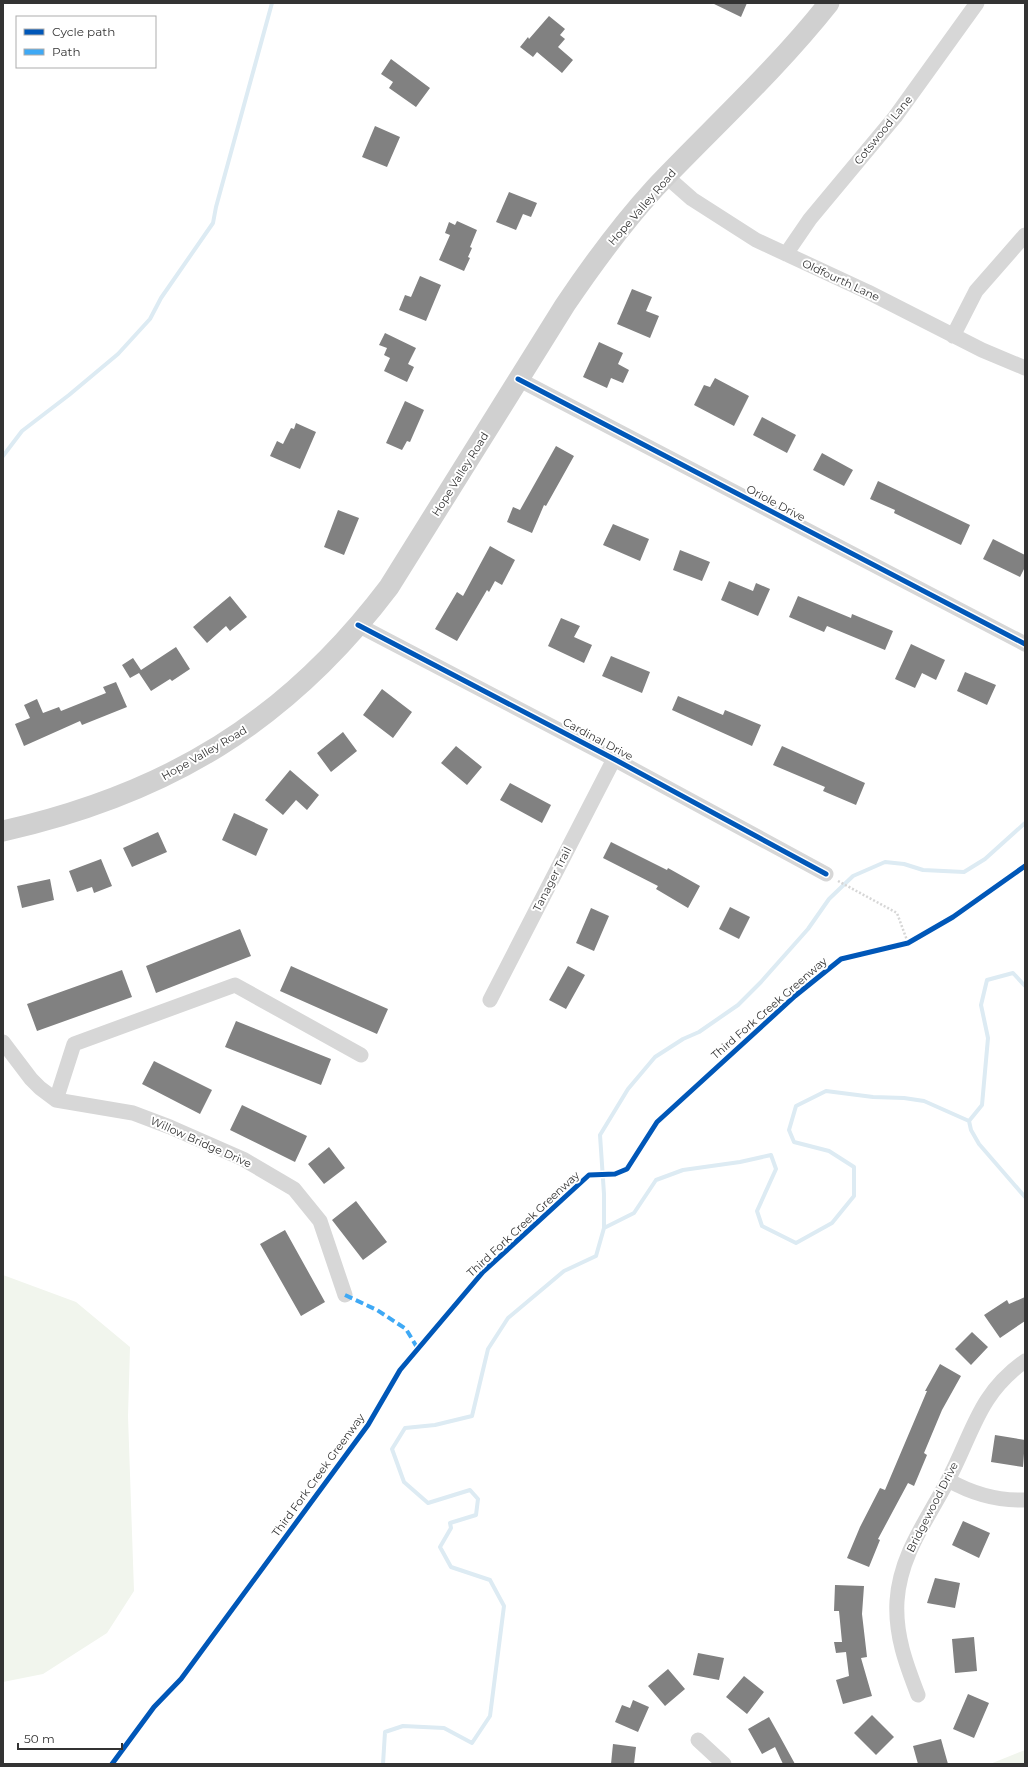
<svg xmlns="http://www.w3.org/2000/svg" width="1028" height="1767" font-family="Montserrat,sans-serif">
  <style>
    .green { fill: #f1f5ed }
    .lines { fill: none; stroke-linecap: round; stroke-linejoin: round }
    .stream { stroke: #ddebf3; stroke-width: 4 }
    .building { fill: #818181 }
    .path { stroke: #d6d6d6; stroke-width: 2.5; stroke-dasharray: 2 2; stroke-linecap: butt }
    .minor { stroke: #d7d7d7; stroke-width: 15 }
    .secondary { stroke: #d0d0d0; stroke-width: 21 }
    .quiet { stroke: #3fa9f5; stroke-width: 4; stroke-dasharray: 8 4; stroke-linecap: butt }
    .cycleway-casing { stroke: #fff; stroke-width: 8 }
    .cycleway { stroke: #0057b8; stroke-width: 5 }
    .labels { text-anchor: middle; stroke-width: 4; stroke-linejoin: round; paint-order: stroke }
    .street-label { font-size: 11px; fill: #333; stroke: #fff }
  </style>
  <rect width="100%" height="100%" fill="#fff"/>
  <path class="green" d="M3 1275 76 1302 130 1347 128 1416 134 1591 107 1633 43 1674 3 1682Z
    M1025 1750V1764H990Z"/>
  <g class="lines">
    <path class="stream" d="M3 456 22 431 69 395 118 354 150 319 161 298 213 223 216 207 272 3
      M969 1121 982 1105 988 1038 981 1005 987 980 1013 973 1025 986
      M969 1121 971 1130 979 1144 1025 1197
      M604 1228V1194L600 1135 628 1089 655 1057 683 1039 699 1032 738 1005 761 982 808 929 829 899 853 876 885 862 904 864 923 870 964 872 985 859 1025 823
      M383 1764 385 1732 403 1726 444 1728 472 1743 490 1716 504 1606 490 1580 451 1567 440 1547 451 1528 450 1523 476 1515 478 1499 470 1490 428 1503 404 1482 392 1449 405 1428 435 1425 472 1416 488 1349 508 1318 564 1271 596 1256 604 1228 634 1213 656 1180 683 1170 740 1162 771 1155 776 1169 757 1211 762 1226 796 1243 832 1223 854 1196V1167L829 1151 794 1142 789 1130 796 1106 826 1091 873 1097 904 1098 924 1101 969 1121"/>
  </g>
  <path class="building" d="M712 3H747L741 17Z
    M549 16 565 29 560 35 565 39 558 47 573 60 562 73 537 52 533 57 520 47 528 37 529 39Z
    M391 59 430 88 416 107 389 88 393 82 381 74Z
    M375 126 400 137 387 167 362 157Z
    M509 192 537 203 531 217 523 214 516 230 496 222Z
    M457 221 477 230 470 247 472 248 468 257 470 258 464 271 439 260 450 235 445 233 449 222 455 225Z
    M420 276 441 285 426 321 399 310 405 295 411 297Z
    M632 289 652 297 646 311 659 316 650 338 617 324Z
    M385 333 416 348 408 364 414 367 407 382 384 371 390 358 384 355 387 348 379 345Z
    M599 342 623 353 618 364 629 370 623 383 611 378 607 388 583 377Z
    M715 378 749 396 734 426 694 405 704 385 710 387Z
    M405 401 424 410 410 442 407 441 402 450 386 443Z
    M762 417 796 435 787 453 753 435Z
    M296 423 316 432 300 469 270 456 277 441 283 444 291 428 294 429Z
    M556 446 574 456 546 506 544 505 532 533 507 522 513 507 520 510Z
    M822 453 853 470 844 486 813 470Z
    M878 481 970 525 961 545 894 513 895 510 870 499Z
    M338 510 359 518 344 555 324 547Z
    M613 524 649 539 640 561 603 545Z
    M993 539 1025 555V567L1020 577 983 559Z
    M490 546 515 560 502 585 495 581 489 592 487 590 457 641 435 629 457 592 463 596Z
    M680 550 710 562 702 581 673 570Z
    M729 581 753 591 756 583 770 589 758 616 721 600Z
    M230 596 247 617 230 631 226 626 207 643 193 627Z
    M798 596 851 618 852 614 893 631 885 650 827 626 824 632 789 617Z
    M561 618 580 626 574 637 592 645 584 663 548 646Z
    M911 644 945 660 936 680 922 673 915 688 895 679Z
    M176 647 190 669 172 681 170 679 151 691 139 673 130 678 122 665 133 658 141 670Z
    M611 656 650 672 642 693 602 676Z
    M965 672 996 685 987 705 957 691Z
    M116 682 127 707 82 725 80 721 24 746 15 724 30 718 24 705 37 699 43 713 59 707 61 711 106 693 103 687Z
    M382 689 412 712 393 738 363 715Z
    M678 696 723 715 725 710 761 725 752 746 672 710Z
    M343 732 357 751 331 772 317 753Z
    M456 746 482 767 467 785 441 763Z
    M782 746 865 783 856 805 823 791 825 787 773 765Z
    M290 770 319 795 307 810 296 800 283 815 265 800Z
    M510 783 551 805 542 823 500 800Z
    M234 813 268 829 256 856 222 840Z
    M158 832 167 852 132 867 123 848Z
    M611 842 667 870 668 868 700 886 688 908 656 889 658 886 603 858Z
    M101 859 112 886 94 893 92 887 77 892 69 871Z
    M50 879 54 900 22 908 17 886Z
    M730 907 750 917 739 939 719 929Z
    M591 908 609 916 594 951 576 943Z
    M240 929 251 956 156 993 146 966Z
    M291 966 388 1009 377 1034 280 991Z
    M568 966 585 975 566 1009 549 1000Z
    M122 970 132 997 37 1031 27 1004Z
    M236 1021 331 1059 321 1085 225 1047Z
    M154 1061 212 1090 200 1114 142 1084Z
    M242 1105 307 1136 295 1162 230 1130Z
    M329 1147 345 1168 324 1184 308 1164Z
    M356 1201 387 1242 363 1260 332 1220Z
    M285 1230 325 1302 301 1316 260 1244Z
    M1025 1297V1321L1000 1338 984 1315 1007 1300 1009 1304Z
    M972 1332 988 1347 971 1365 955 1349Z
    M940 1364 961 1376 942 1410 924 1453 927 1455 914 1486 908 1483 878 1539 880 1540 869 1567 847 1558 860 1527 880 1488 885 1490 927 1391H925Z
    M995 1435 1025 1440 1023 1467 991 1462Z
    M963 1521 990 1533 979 1558 952 1545Z
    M935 1578 960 1583 955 1608 927 1603Z
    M835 1585 864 1586 862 1614 867 1657 861 1658 872 1696 843 1704 836 1680 849 1676 846 1652 836 1653 834 1642H842L839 1611H834Z
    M974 1637 977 1671 955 1673 952 1639Z
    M698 1653 724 1658 719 1680 693 1675Z
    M668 1669 685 1689 665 1706 648 1686Z
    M744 1676 764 1692 747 1714 726 1697Z
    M968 1694 989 1703 974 1738 953 1729Z
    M633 1700 649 1707 638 1732 615 1722 622 1705 630 1708Z
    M872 1715 894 1737 876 1755 854 1733Z
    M769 1717 778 1733 795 1764H783L775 1747 762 1754 748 1729Z
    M941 1739 948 1764H918L913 1746Z
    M613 1744 636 1747 634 1764H611Z"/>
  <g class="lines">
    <path class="path" d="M838 881 897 913 908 943"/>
    <path class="minor" d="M667 177 692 199 756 240 868 292 982 350 1025 368
      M786 254 810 219 895 117 977 3
      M953 336 976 291 1025 235
      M518 379 1025 644
      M358 625 614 759 826 874
      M490 1000 614 759
      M3 1042 31 1079 40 1088 56 1100 133 1113 170 1127 243 1159 294 1189 320 1221 345 1295
      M56 1100 74 1044 235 985 361 1055
      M948 1480C971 1493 998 1501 1025 1500
      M918 1695C906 1664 895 1635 897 1601 900 1555 927 1520 947 1482 973 1434 977 1395 1025 1361
      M698 1740 724 1764"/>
    <path class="secondary" d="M3 831C167 794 287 722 389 587L565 305C592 265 622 224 655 188 713 127 776 70 829 3"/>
    <path class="quiet" d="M345 1295 377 1310 406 1329 418 1349"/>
    <g class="cycleway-casing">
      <path id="cycleway" d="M518 379 1025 644
        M358 625 614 759 826 874
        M112 1764 154 1707 181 1679 368 1425 400 1370 483 1272 589 1175 615 1174 627 1169 657 1122 795 996 841 959 908 943 953 917 1025 866"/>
    </g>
    <use href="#cycleway" class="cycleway"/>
  </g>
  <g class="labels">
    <g class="street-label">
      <text transform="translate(883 130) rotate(-51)" y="4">Cotswood Lane</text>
      <text transform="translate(642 207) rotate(-49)" y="4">Hope Valley Road</text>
      <text transform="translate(841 280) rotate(25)" y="4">Oldfourth Lane</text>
      <text transform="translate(460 474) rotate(-58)" y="4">Hope Valley Road</text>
      <text transform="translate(776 503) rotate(28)" y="4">Oriole Drive</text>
      <text transform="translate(598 739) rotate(28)" y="4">Cardinal Drive</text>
      <text transform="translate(204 753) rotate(-30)" y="4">Hope Valley Road</text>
      <text transform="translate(552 879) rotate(-63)" y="4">Tanager Trail</text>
      <text transform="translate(769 1008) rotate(-41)" y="4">Third Fork Creek Greenway</text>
      <text transform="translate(201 1142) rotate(24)" y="4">Willow Bridge Drive</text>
      <text transform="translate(523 1224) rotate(-43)" y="4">Third Fork Creek Greenway</text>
      <text transform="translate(318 1475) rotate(-54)" y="4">Third Fork Creek Greenway</text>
      <text transform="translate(932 1507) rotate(-63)" y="4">Bridgewood Drive</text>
    </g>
  </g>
  <rect width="1028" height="1767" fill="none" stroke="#333333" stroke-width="8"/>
  <rect x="16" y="16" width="140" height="52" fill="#ffffff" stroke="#adadad"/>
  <rect x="24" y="29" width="20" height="6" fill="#0057b8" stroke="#adadad"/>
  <text x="52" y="36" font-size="12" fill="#333333">Cycle path</text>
  <rect x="24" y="49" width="20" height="6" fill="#3fa9f5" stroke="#adadad"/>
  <text x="52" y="56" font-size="12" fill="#333333">Path</text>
  <path d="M18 1743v6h104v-6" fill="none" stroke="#333333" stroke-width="2"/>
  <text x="24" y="1743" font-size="12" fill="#333333" stroke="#ffffff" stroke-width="3" paint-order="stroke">50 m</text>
</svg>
